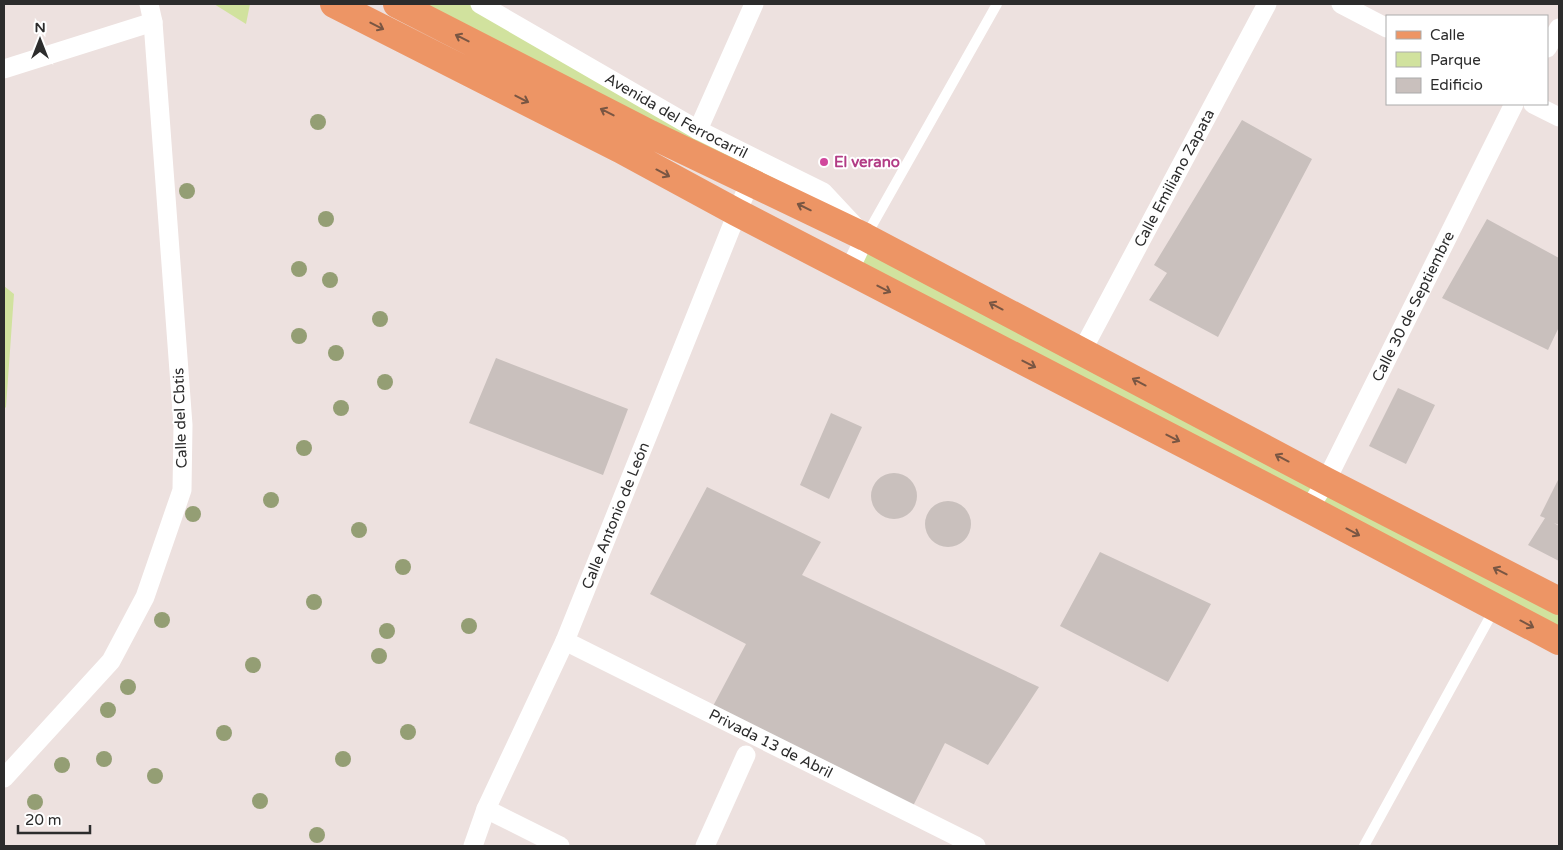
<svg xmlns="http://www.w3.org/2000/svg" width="1563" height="850" font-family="'Varela Round',sans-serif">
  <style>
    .green { fill: #d1e29e }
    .building { fill: #c9c0bd }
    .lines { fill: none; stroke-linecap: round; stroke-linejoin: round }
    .service { stroke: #fff; stroke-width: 10 }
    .minor { stroke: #fff; stroke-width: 19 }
    .primary { stroke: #ed9565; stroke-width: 28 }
    .tree { fill: #949e74 }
    .oneway { stroke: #795643 }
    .hotel-dot { fill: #d1479c; stroke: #fff; stroke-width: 2 }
    .labels { text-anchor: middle; stroke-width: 4; stroke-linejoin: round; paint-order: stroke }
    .street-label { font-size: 15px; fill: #2c2c2c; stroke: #fff }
    .hotel-label { font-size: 15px; font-weight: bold; fill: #b23c85; stroke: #fff; text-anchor: start }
  </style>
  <rect width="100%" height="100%" fill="#ede1df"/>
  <path class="green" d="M214 4H250L246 24Z
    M397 4H480L823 192 865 237 1559 601V641L849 271 865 237Z
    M4 286 14 294 6 407 4 409Z"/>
  <path class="building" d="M1242 120 1312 159 1218 337 1149 300 1167 273 1154 265Z
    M1487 219 1559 258V327L1548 350 1442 298Z
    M496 358 628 409 603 475 469 423Z
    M1398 388 1435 405 1406 464 1369 446Z
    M831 413 862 427 829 499 800 485Z
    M871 496a23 23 0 1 1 46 0a23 23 0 1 1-46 0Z
    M1559 478V525L1554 523 1559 526V561L1528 545 1545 518 1540 516Z
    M707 487 821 542 802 575 1039 687 988 765 945 743 913 806 712 708 746 644 650 594Z
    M925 524a23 23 0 1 1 46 0a23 23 0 1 1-46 0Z
    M1100 552 1211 604 1168 682 1060 626Z"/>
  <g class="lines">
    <path class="service" d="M866 236 997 4
      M1364 846 1495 608"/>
    <g class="minor">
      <path id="s1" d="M480 4 698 130 823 192 865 237 849 271"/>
      <path d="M1341 4 1387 28"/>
      <path d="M1547 48 1559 28"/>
      <path d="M4 69 153 22"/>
      <path d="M1533 104 1559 117"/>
      <path d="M698 130 754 4"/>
      <path id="s2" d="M1082 351 1267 4"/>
      <path id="s3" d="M1309 509 1326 481 1514 104"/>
      <path id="s4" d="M565 641 976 846"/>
      <path d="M4 778 111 661 145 597 182 490 183 425 153 22 149 4"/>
      <path d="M486 809 560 846"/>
      <path id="s5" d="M473 846 486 809 565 641 750 181"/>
      <path d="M705 846 746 755"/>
    </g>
    <path class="primary" d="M334 4 620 149 736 212 1309 509 1559 641
      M397 4 650 134 865 237 1326 481 1559 601"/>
  </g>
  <g class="tree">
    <circle cx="318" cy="122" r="8"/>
    <circle cx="187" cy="191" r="8"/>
    <circle cx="326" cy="219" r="8"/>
    <circle cx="299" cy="269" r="8"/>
    <circle cx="330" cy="280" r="8"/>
    <circle cx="380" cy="319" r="8"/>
    <circle cx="299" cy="336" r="8"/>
    <circle cx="336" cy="353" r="8"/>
    <circle cx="385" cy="382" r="8"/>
    <circle cx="341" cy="408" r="8"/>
    <circle cx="304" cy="448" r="8"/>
    <circle cx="271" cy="500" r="8"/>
    <circle cx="193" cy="514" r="8"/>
    <circle cx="359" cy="530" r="8"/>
    <circle cx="403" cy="567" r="8"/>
    <circle cx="314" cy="602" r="8"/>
    <circle cx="162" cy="620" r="8"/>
    <circle cx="469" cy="626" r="8"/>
    <circle cx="387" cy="631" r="8"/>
    <circle cx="379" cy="656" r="8"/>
    <circle cx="253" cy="665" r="8"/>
    <circle cx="128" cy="687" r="8"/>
    <circle cx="108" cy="710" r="8"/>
    <circle cx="408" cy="732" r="8"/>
    <circle cx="224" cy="733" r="8"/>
    <circle cx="104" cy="759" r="8"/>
    <circle cx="343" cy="759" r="8"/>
    <circle cx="62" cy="765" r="8"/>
    <circle cx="155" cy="776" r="8"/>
    <circle cx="260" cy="801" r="8"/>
    <circle cx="35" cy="802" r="8"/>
    <circle cx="317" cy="835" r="8"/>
  </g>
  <defs><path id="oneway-shaft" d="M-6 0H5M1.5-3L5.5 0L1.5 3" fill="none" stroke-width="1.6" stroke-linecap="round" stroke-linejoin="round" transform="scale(1.25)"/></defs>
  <g class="oneway">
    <use href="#oneway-shaft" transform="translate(377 26) rotate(27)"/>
    <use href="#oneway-shaft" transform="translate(462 38) rotate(-153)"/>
    <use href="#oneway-shaft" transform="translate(522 99) rotate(27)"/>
    <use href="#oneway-shaft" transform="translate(607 112) rotate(-153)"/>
    <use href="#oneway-shaft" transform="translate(663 173) rotate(28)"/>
    <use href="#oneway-shaft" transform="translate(804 207) rotate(-154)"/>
    <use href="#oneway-shaft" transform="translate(884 289) rotate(27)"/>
    <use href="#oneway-shaft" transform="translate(996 306) rotate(-152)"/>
    <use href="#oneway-shaft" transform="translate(1029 364) rotate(27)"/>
    <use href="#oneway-shaft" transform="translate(1139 382) rotate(-152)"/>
    <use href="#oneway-shaft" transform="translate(1173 438) rotate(27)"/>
    <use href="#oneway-shaft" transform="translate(1282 458) rotate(-152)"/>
    <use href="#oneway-shaft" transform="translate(1353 532) rotate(28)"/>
    <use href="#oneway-shaft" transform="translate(1500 571) rotate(-153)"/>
    <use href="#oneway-shaft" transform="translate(1527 624) rotate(28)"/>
  </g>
  <circle class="hotel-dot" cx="824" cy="162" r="5"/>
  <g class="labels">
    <g class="street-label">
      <text dy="5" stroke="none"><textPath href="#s1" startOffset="226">Avenida del Ferrocarril</textPath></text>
      <text dy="5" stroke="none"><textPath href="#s2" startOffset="196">Calle Emiliano Zapata</textPath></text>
      <text dy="5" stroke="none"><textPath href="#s3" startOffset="228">Calle 30 de Septiembre</textPath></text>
      <text transform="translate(180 418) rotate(-92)" y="5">Calle del Cbtis</text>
      <text dy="5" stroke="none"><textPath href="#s5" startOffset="360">Calle Antonio de León</textPath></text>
      <text dy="5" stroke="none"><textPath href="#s4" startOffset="230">Privada 13 de Abril</textPath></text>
    </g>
    <g class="hotel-label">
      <text x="834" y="167">El verano</text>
    </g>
  </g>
  <rect width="1563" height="850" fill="none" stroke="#2c2c2c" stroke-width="10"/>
  <rect x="1386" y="15" width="162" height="90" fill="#ffffff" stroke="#ababab"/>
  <rect x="1396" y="31" width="25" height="8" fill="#ed9565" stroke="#ababab"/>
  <text x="1430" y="40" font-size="15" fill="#2c2c2c">Calle</text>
  <rect x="1396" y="52" width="25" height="15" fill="#d1e29e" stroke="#ababab"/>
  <text x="1430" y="65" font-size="15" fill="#2c2c2c">Parque</text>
  <rect x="1396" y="78" width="25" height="15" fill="#c9c0bd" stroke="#ababab"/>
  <text x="1430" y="90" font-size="15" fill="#2c2c2c">Edificio</text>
  <g transform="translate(40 40)" stroke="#ffffff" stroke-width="4" paint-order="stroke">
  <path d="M0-4L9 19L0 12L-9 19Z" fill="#2c2c2c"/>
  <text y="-8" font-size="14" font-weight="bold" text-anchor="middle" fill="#2c2c2c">N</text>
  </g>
  <path d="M18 825v8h72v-8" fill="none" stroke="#2c2c2c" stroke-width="2.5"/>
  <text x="25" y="825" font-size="15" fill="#2c2c2c" stroke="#ffffff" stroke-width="4" paint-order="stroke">20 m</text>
</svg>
